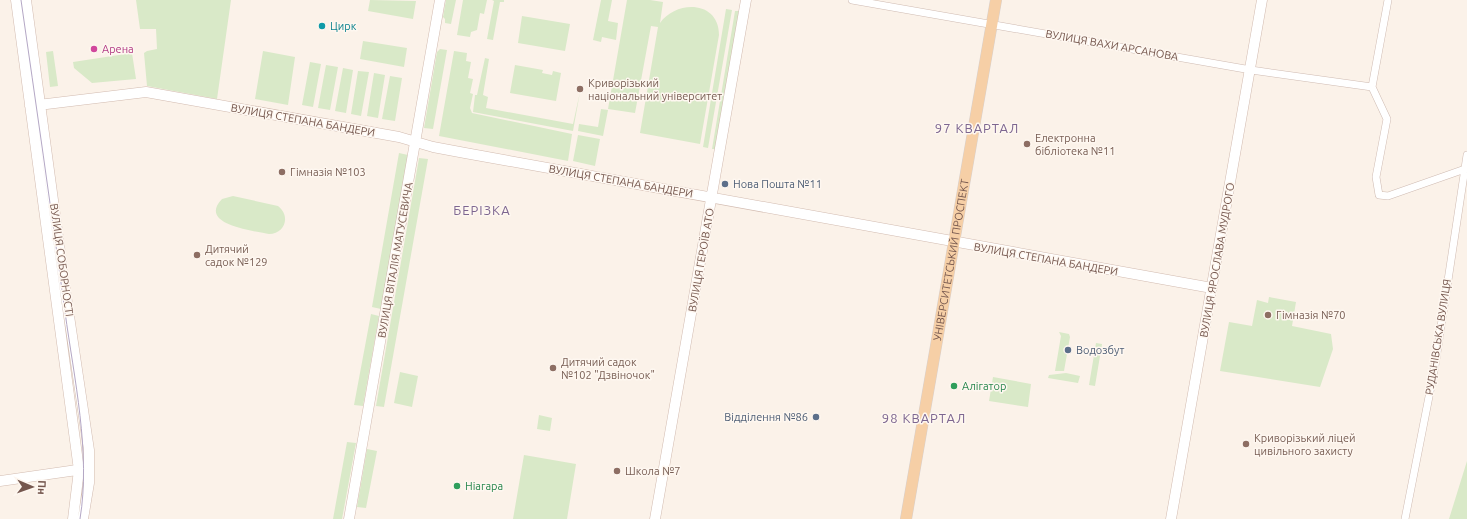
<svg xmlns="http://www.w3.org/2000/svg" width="1467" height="519" font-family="Ubuntu,sans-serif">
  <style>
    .green { fill: #d9e9c8 }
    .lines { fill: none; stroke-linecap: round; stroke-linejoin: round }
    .street-casing { stroke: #cfbbb2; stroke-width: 8 }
    .secondary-casing { stroke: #d2bbb0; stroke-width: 11 }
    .primary-casing { stroke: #d8d0cd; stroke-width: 12 }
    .street { stroke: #fff; stroke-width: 7 }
    .secondary { stroke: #fff; stroke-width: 10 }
    .primary { stroke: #f6cfa6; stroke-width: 11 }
    .tram { stroke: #b4a7c5; stroke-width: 1 }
    .culture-dot { fill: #0f9aa8; stroke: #fef7f0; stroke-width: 1.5 }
    .hotel-dot { fill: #d1479c; stroke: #fef7f0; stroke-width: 1.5 }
    .education-dot { fill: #8d6e63; stroke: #fef7f0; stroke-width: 1.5 }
    .service-dot { fill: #5c6f8a; stroke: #fef7f0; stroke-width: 1.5 }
    .leisure-dot { fill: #2e9e5b; stroke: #fef7f0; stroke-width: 1.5 }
    .labels { text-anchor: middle; stroke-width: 3; stroke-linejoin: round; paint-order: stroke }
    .culture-label { font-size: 11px; fill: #0d838f; stroke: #fef7f0; text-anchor: start }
    .street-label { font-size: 11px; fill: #75574e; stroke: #fef7f0 }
    .hotel-label { font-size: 11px; fill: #b23c85; stroke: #fef7f0; text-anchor: start }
    .education-label { font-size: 11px; fill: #785e54; stroke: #fef7f0; text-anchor: start }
    .service-label { font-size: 11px; fill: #4e5e75; stroke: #fef7f0; text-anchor: start }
    .leisure-label { font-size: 11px; fill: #27864d; stroke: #fef7f0; text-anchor: start }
    .quarter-label { font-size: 13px; letter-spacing: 1px; fill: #7d6690; stroke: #fef7f0 }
  </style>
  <rect width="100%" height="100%" fill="#fbf2e9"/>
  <path class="green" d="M136 0H231L217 99 147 86 144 53 147 51 157 49 156 29H140Z
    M370 0 416 1 413 19 368 11Z
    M446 0H456L451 24 445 23V19L443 17Z
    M463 0H487L484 14 480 13 477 30 471 32 470 37 457 35Z
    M492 0H504V2H500L493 40 487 39 494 1Z
    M601 0H612L608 21 618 23 616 40 602 37 601 42 593 40Z
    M627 0H650L663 2 660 23C676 0 719 0 719 35L700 144 640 133 658 27 651 26 635 113 608 109Z
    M726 9 732 10 708 148 703 147Z
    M735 11H739L716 149H712Z
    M522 16 570 24 565 51 518 43Z
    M363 41 407 48 404 67 360 59Z
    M440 49 447 50 433 129 424 128 437 52Z
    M53 51 58 86 50 87 46 52Z
    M263 51 295 57 288 105 255 99Z
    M454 51 467 53 466 61 471 62 468 78 473 79 470 93 473 94 470 108 472 113 572 134 568 161 439 136Z
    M132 53 136 79 92 83 74 68 73 62Z
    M485 58 489 59 483 95 488 97 486 108 573 124 580 92 573 131 473 112 475 95H477Z
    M310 62 321 64 313 107 302 105Z
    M326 65 338 67 330 110 318 108Z
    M515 65 543 70 542 73 552 75 553 71 561 73 556 101 510 93Z
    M343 68 353 70 346 113 335 111Z
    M358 71 369 72 361 116 351 114Z
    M374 73 385 75 378 118 367 116Z
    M390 76 402 78 395 121 382 119Z
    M601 109 608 110 603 136 578 131 579 124 598 127Z
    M578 135 600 139 595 166 573 161Z
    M399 153 408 155 381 309 372 307Z
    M419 158 428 159 384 407 376 406Z
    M233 196 278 206C291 216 285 234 269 234 255 231 197 225 222 199Z
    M1269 297 1296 302 1292 326 1331 334 1333 349 1320 387 1220 371 1229 322 1252 326 1257 300 1268 303Z
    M371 314 379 316 363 406 354 405Z
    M1059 332 1069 334 1070 337 1064 371H1055L1061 336Z
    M1096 343 1102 344 1095 386 1089 385Z
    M400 372 418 376 412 407 394 403Z
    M1066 373 1080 376 1078 383 1048 378 1049 375Z
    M993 377 1031 384 1028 407 989 401Z
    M539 415 552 418 550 431 537 429Z
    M347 442 356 443 342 519H333Z
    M367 449 377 451 366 508 357 507Z
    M524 455 576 464 567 519H513Z
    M1467 461V519H1449Z"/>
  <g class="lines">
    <g class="street-casing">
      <path id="street" d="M852 0 1251 70 1372 87
        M1372 87 1387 119 1376 177 1379 195 1388 196 1465 169
        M1372 87 1388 0
        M1405 519 1435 366 1467 155"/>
    </g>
    <g class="secondary-casing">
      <path id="secondary" d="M16 0 79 470 73 519
        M26 0 65 289 89 450V483L83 519
        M30 106 146 92 399 137 433 147 465 153 1212 288
        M0 481 84 469
        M349 519 440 0
        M655 519 746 0
        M1171 519 1262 0"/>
    </g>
    <g class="primary-casing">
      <g id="primary">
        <path id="s1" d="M906 519 996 0"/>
      </g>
    </g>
    <use href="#street" class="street"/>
    <use href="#secondary" class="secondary"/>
    <use href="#primary" class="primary"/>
    <path class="tram" d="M21 0C36 104 51 208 65 312 74 378 91 453 80 519"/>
  </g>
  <circle class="culture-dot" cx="322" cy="26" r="4"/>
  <circle class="hotel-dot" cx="94" cy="49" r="4"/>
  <g class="education-dot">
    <circle cx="580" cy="89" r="4"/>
    <circle cx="1027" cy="144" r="4"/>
    <circle cx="282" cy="172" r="4"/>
    <circle cx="197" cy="255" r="4"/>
    <circle cx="1268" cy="315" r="4"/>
    <circle cx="553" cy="368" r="4"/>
    <circle cx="1246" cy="444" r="4"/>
    <circle cx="617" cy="471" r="4"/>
  </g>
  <g class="service-dot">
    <circle cx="725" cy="184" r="4"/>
    <circle cx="1068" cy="350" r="4"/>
    <circle cx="816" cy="417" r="4"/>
  </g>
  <g class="leisure-dot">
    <circle cx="954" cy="386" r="4"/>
    <circle cx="457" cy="486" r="4"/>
  </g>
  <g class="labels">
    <g class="culture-label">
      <text x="330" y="30">Цирк</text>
    </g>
    <g class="street-label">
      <text transform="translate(1112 45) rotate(10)" y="4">ВУЛИЦЯ ВАХИ АРСАНОВА</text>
      <text transform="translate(303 120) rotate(10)" y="4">ВУЛИЦЯ СТЕПАНА БАНДЕРИ</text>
      <text transform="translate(621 181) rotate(10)" y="4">ВУЛИЦЯ СТЕПАНА БАНДЕРИ</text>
      <text transform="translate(1046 259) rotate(10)" y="4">ВУЛИЦЯ СТЕПАНА БАНДЕРИ</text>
      <text transform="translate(62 260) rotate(82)" y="4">ВУЛИЦЯ СОБОРНОСТІ</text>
      <text transform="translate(395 260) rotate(-80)" y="4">ВУЛИЦЯ ВІТАЛІЯ МАТУСЕВИЧА</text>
      <text transform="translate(701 260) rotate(-80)" y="4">ВУЛИЦЯ ГЕРОЇВ АТО</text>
      <text dy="4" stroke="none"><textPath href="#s1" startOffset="263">УНІВЕРСИТЕТСЬКИЙ ПРОСПЕКТ</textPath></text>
      <text transform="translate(1217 260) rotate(-80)" y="4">ВУЛИЦЯ ЯРОСЛАВА МУДРОГО</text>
      <text transform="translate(1438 337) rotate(-81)" y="4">РУДАНІВСЬКА ВУЛИЦЯ</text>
    </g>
    <g class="hotel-label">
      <text x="102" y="53">Арена</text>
    </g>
    <g class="education-label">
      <text x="588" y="87">Криворізький<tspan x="588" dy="13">національний університет</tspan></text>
      <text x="1035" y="142">Електронна<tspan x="1035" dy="13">бібліотека №11</tspan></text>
      <text x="290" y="176">Гімназія №103</text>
      <text x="205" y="253">Дитячий<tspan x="205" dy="13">садок №129</tspan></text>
      <text x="1276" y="319">Гімназія №70</text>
      <text x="561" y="366">Дитячий садок<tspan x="561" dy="13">№102 "Дзвіночок"</tspan></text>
      <text x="1254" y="442">Криворізький ліцей<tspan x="1254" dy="13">цивільного захисту</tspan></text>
      <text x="625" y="475">Школа №7</text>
    </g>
    <g class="service-label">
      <text x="733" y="188">Нова Пошта №11</text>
      <text x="1076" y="354">Водозбут</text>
      <text x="808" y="421" text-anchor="end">Відділення №86</text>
    </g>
    <g class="leisure-label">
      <text x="962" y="390">Алігатор</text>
      <text x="465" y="490">Ніагара</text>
    </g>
    <g class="quarter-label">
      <text x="977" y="133">97 КВАРТАЛ</text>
      <text x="482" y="215">БЕРІЗКА</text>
      <text x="924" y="423">98 КВАРТАЛ</text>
    </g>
  </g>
  <g transform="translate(32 487) rotate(92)" stroke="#fef7f0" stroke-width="3" paint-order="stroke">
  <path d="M0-3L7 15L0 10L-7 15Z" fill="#75574e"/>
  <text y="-6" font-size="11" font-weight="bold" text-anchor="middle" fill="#75574e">Пн</text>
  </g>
</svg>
